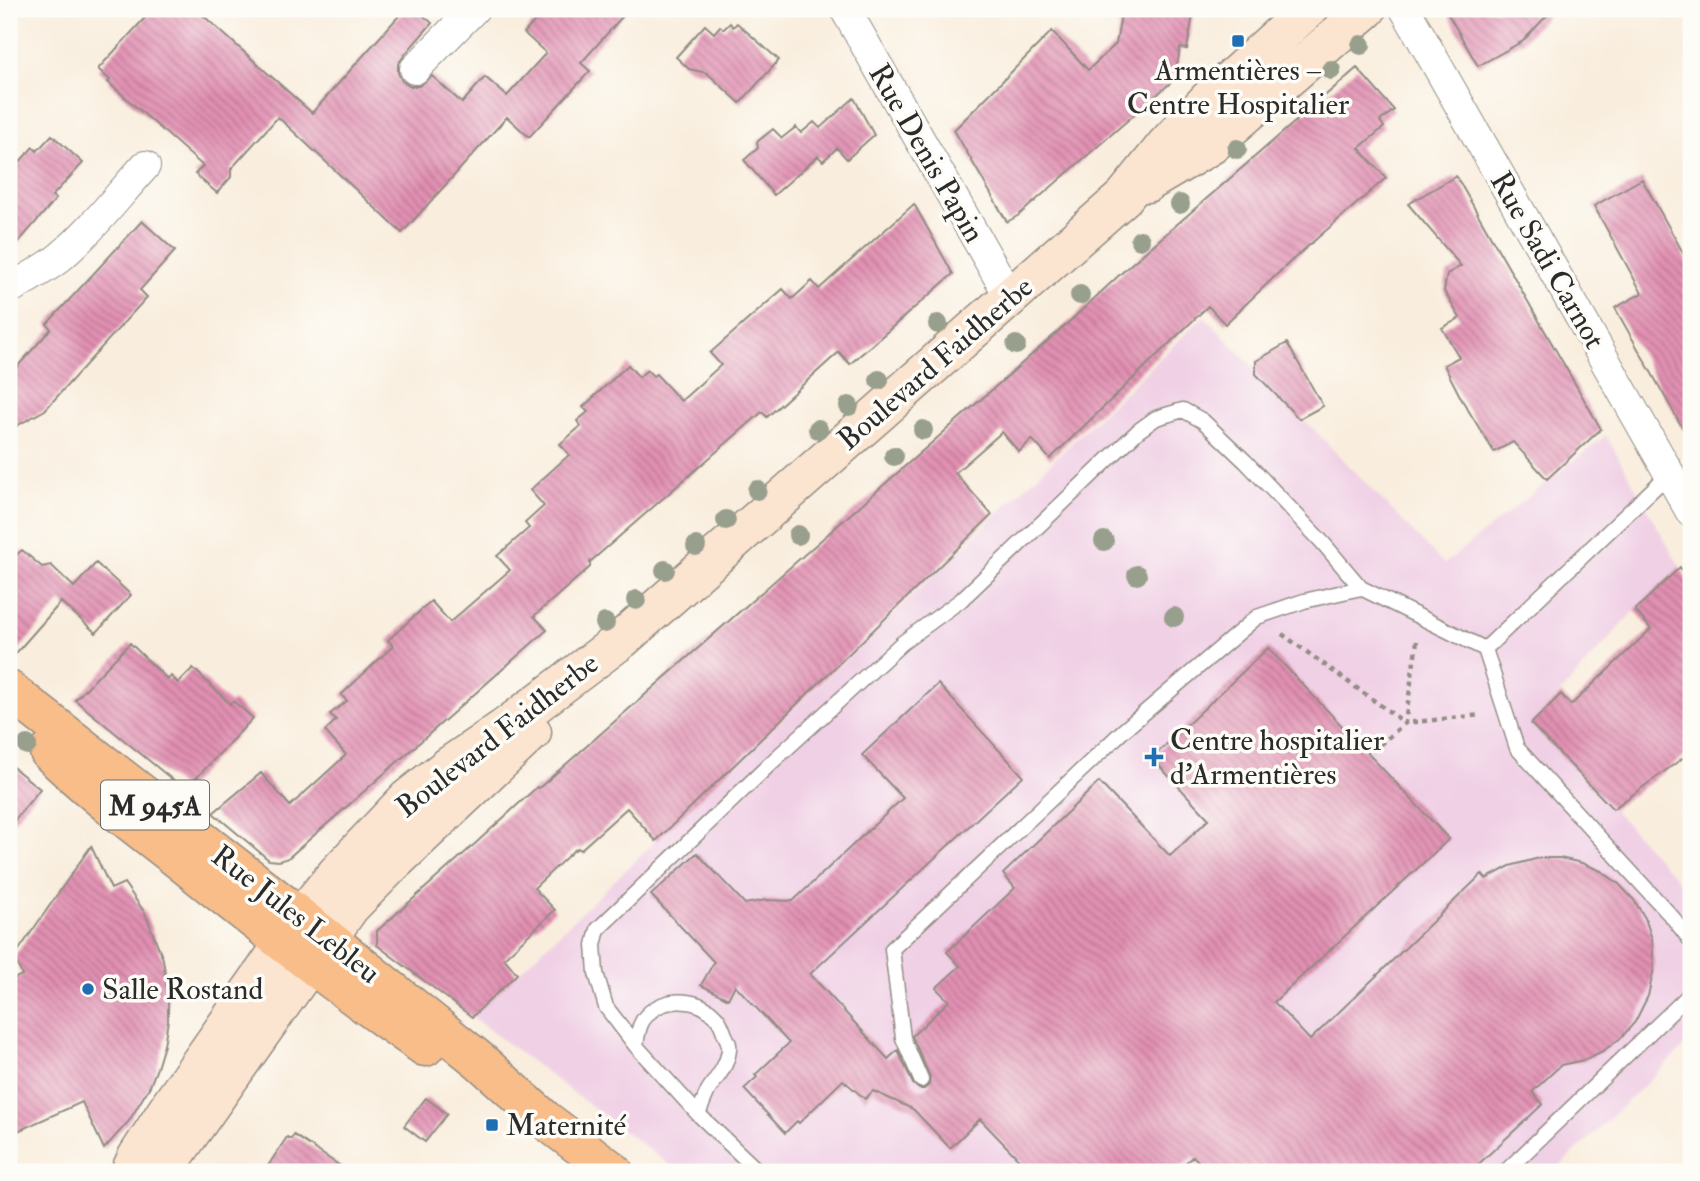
<svg xmlns="http://www.w3.org/2000/svg" width="1700" height="1181" font-family="'IM FELL Double Pica',serif">
  <style>
    .built { fill: #f0d0e5 }
    .building { fill: url(#building-back-hatch) }
    .lines { fill: none; stroke-linecap: round; stroke-linejoin: round }
    .lane-casing { stroke: #928c84; stroke-width: 17 }
    .street-casing { stroke: #928c84; stroke-width: 32 }
    .secondary-casing { stroke: #928c84; stroke-width: 41 }
    .primary-casing { stroke: #928c84; stroke-width: 41 }
    .path { stroke: #928c84; stroke-width: 4.5; stroke-dasharray: 5 5; stroke-linecap: butt }
    .lane { stroke: #fff; stroke-width: 14 }
    .street { stroke: #fff; stroke-width: 30 }
    .secondary { stroke: #fce5d0; stroke-width: 38 }
    .primary { stroke: #f8bd89; stroke-width: 38 }
    .tree { fill: #989f8c }
    .poi-dot { fill: #1f6fb2; stroke: #fdfcf7; stroke-width: 2.5 }
    .labels { text-anchor: middle; stroke-width: 7; stroke-linejoin: round; paint-order: stroke }
    .shield { fill: #fdfcf7; stroke: #6a6a68; stroke-width: 2 }
    .shield-label { font-size: 28px; font-weight: bold; fill: #2b2b2b }
    .poi-label { font-size: 30px; fill: #2b2b2b; stroke: #fdfcf7; text-anchor: start }
    .street-label { font-size: 30px; fill: #2b2b2b; stroke: #fdfcf7 }
  </style>
  <defs>
    <pattern id="building-back-hatch" width="6" height="6" patternUnits="userSpaceOnUse" patternTransform="scale(1.75)"><rect width="6" height="6" fill="#e290b2"/><path d="M-1 5l2 2M0 0l6 6M5-1l2 2" fill="none" stroke="#b77691"/></pattern>
  </defs>
  <rect width="100%" height="100%" fill="#fdfcf7"/>
  <filter id="ink" filterUnits="userSpaceOnUse"><feTurbulence type="fractalNoise" baseFrequency=".0143" numOctaves="2"/><feDisplacementMap in="SourceGraphic" scale="14" xChannelSelector="R" yChannelSelector="G"/><feConvolveMatrix kernelMatrix="1 2 1 2 8 2 1 2 1" color-interpolation-filters="sRGB"/></filter>
  <filter id="wash" filterUnits="userSpaceOnUse"><feTurbulence type="fractalNoise" baseFrequency=".00686" numOctaves="4" result="noise"/><feDisplacementMap in="SourceGraphic" scale="28" xChannelSelector="R" yChannelSelector="G"/><feGaussianBlur stdDeviation="1.57" result="paint"/><feColorMatrix in="noise" values="0 0 0 0 0 0 0 0 0 0 0 0 0 0 0 0 0 1.4 0 .05"/><feComposite in="paint" operator="in"/></filter>
  <g filter="url(#wash)">
    <rect width="100%" height="100%" fill="#f9eede"/>
    <path class="built" d="M1204 316 1444 564 1606 435 1680 567 1635 610 1532 724 1596 790 1691 895V1040L1554 1172H679L472 1017Z"/>
    <g id="blocks">
      <path class="building" d="M153 9H196L312 113 405 9H416L432 23 406 53 398 64V73L402 81 410 86H419L432 76 462 103 485 77 507 96 546 53 524 33 546 9H629L581 63 590 71 529 137 507 117 402 233 278 117 231 169V177L217 193 195 174 203 166 108 82 110 80 98 69Z
        M1122 9H1194L1187 49 1180 48 1175 79 1019 215 1007 222 954 130 1052 31 1088 70 1116 44Z
        M1445 9H1553L1523 41 1478 66Z
        M730 23 733 27 737 23 779 60 740 103 707 73 689 69 676 57 705 25 714 33 720 26 724 29Z
        M1357 68 1394 110 1380 121 1384 127 1359 148 1386 178 1290 262 1225 324 1208 306 1050 459 1032 439 1019 452 1002 432 955 473 992 515 656 841 627 808 580 850 578 848 573 851 534 888 555 910 504 958 517 974 472 1017 377 945V931L477 842 537 787 539 788 1069 322 1129 266Z
        M854 98 874 135 847 159 837 148 823 161 818 156 774 195 744 160 758 148 757 142 773 129 782 138 796 127 801 133 814 122 820 128Z
        M52 135 83 163 52 196 56 199 9 253V174L33 147 37 151Z
        M1456 176 1601 429 1547 479 1513 442 1494 452 1462 400 1444 365 1459 357 1442 328 1460 318 1444 291 1447 274 1461 266 1408 204Z
        M1642 179 1691 267V443L1615 308 1642 293 1594 206Z
        M914 204 953 274 850 364 839 352 767 417 762 412 613 542 590 562V567L534 616 547 630 335 817 288 858 279 861 269 860 213 813 261 773 290 806 346 755 325 731 336 720 330 714 347 701 341 695 393 646 388 640 431 601 450 622 510 570 497 556 529 528 525 523 544 506 530 490 569 455 560 444 581 426 577 421 588 412 583 407 628 365 639 377 647 370 653 376 656 374 681 401 721 365 710 353 783 289 792 299 812 281 819 289Z
        M142 221 175 251 140 290 147 297 45 410 9 430V376L51 329 47 324Z
        M1287 343 1323 406 1299 419 1256 374V361Z
        M22 550 42 567 51 565 74 587 96 563 131 595 96 633 61 602 9 661V561Z
        M1680 567 1691 586V752L1613 809 1531 724 1561 694 1571 705 1651 629 1635 610Z
        M130 643 168 680 171 676 178 683 193 668 230 704 233 701 253 718 185 790 75 700Z
        M1268 648 1449 839 1274 1002 1310 1040 1482 874 1486 879 1510 866 1539 858H1560L1582 863 1601 871 1619 884 1634 900 1645 918 1652 939 1654 968 1648 996 1635 1022 1621 1038 1603 1051 1584 1060 1561 1065 1532 1092 1543 1104 1470 1172H1209L1193 1156 1176 1172H1031L980 1119 950 1148 913 1109 873 1091 865 1099 843 1080 799 1123 797 1121 785 1133 744 1089 757 1077 755 1075 789 1043 735 985 728 999 701 985 714 962 651 895 697 853 745 904 766 900 793 901 903 798 862 755 938 684 1023 776 810 974 888 1059 898 1050 913 1084 919 1089H924L929 1085 930 1077 912 1036 949 1001 936 988 960 966 947 952 1015 888 1003 874 1099 782 1170 856 1209 819 1152 758Z
        M9 764 40 789 9 827Z
        M91 846 111 889 124 883 145 913 163 959 168 996V1020L164 1045 157 1068 150 1086 129 1121 104 1149 82 1102 9 1135V981L22 975 14 957Z
        M426 1098 447 1114 425 1142 404 1126Z
        M294 1135 349 1172H264L287 1137 291 1139Z"/>
    </g>
  </g>
  <g filter="url(#ink)">
    <use href="#blocks" fill-opacity="0" stroke="#928c84" stroke-width="2"/>
    <g class="lines">
      <g class="lane-casing">
        <path id="lane" d="M1485 649 1517 748 1673 918 1691 941
          M636 1046C637 1037 638 1028 643 1020 658 997 696 995 715 1016 720 1020 723 1029 725 1035 728 1041 730 1044 729 1050 727 1066 718 1076 709 1089 705 1096 702 1106 698 1114L636 1046 606 1007 596 973 594 945 598 929 772 762 902 643 961 600 1138 431 1156 418 1183 410 1203 421 1246 462 1323 543 1361 588 1485 649 1670 473
          M921 1080 903 1038 892 949 1124 730 1257 617 1304 601 1361 588
          M698 1114 759 1172
          M1505 1172 1691 993"/>
      </g>
      <g class="street-casing">
        <path id="street" d="M845 9 1010 297
          M1405 9 1691 512
          M415 69 474 9
          M9 289C26 279 44 270 59 258 91 231 117 197 145 166"/>
      </g>
      <g class="secondary-casing">
        <path id="secondary" d="M1147 183 1211 145 1367 9
          M130 1172 137 1157 171 1104 313 902 337 873 407 799 446 768 503 729 621 640 1124 197 1166 145 1208 100 1308 9
          M163 1172 350 907 391 865 532 732"/>
      </g>
      <g class="primary-casing">
        <path id="primary" d="M9 690 327 938 480 1061 544 1119 614 1172
          M49 752C91 793 138 828 184 864 262 927 342 990 425 1047"/>
      </g>
      <path class="path" d="M1282 634 1405 723 1369 754
        M1417 641 1405 723 1481 715"/>
      <use href="#lane" class="lane"/>
      <use href="#street" class="street"/>
      <use href="#secondary" class="secondary"/>
      <use href="#primary" class="primary"/>
    </g>
    <g class="tree">
      <circle cx="1361" cy="45" r="10"/>
      <circle cx="1331" cy="70" r="10"/>
      <circle cx="1237" cy="149" r="10"/>
      <circle cx="1180" cy="204" r="10"/>
      <circle cx="1140" cy="240" r="10"/>
      <circle cx="1080" cy="295" r="10"/>
      <circle cx="938" cy="324" r="10"/>
      <circle cx="1016" cy="345" r="10"/>
      <circle cx="879" cy="380" r="10"/>
      <circle cx="849" cy="406" r="10"/>
      <circle cx="818" cy="429" r="10"/>
      <circle cx="923" cy="430" r="10"/>
      <circle cx="894" cy="456" r="10"/>
      <circle cx="757" cy="490" r="10"/>
      <circle cx="726" cy="520" r="10"/>
      <circle cx="798" cy="535" r="10"/>
      <circle cx="1104" cy="541" r="10"/>
      <circle cx="696" cy="546" r="10"/>
      <circle cx="665" cy="570" r="10"/>
      <circle cx="1137" cy="575" r="10"/>
      <circle cx="636" cy="600" r="10"/>
      <circle cx="1174" cy="617" r="10"/>
      <circle cx="605" cy="623" r="10"/>
      <circle cx="27" cy="745" r="10"/>
    </g>
  </g>
  <g class="poi-dot">
    <rect x="1231" y="34" width="14" height="14" rx="3.5"/>
    <path d="M1150.5 746.5h7v7h7v7h-7v7h-7v-7h-7v-7h7z"/>
    <circle cx="88" cy="989" r="7"/>
    <rect x="485" y="1118" width="14" height="14" rx="3.5"/>
  </g>
  <g class="labels">
    <rect class="shield" x="101" y="780.5" width="108" height="49" rx="5"/>
    <g class="shield-label">
      <text x="155" y="815">M 945A</text>
    </g>
    <g class="poi-label">
      <text x="1238" y="80" text-anchor="middle">Armentières –<tspan x="1238" dy="34">Centre Hospitalier</tspan></text>
      <text x="1170" y="750">Centre hospitalier<tspan x="1170" dy="34">d'Armentières</tspan></text>
      <text x="102" y="999">Salle Rostand</text>
      <text x="506" y="1135">Maternité</text>
    </g>
    <g class="street-label">
      <text transform="translate(927 153) rotate(60)" y="10">Rue Denis Papin</text>
      <text transform="translate(1548 260) rotate(60)" y="10">Rue Sadi Carnot</text>
      <text transform="translate(935 363) rotate(-41)" y="10">Boulevard Faidherbe</text>
      <text transform="translate(497 735) rotate(-38)" y="10">Boulevard Faidherbe</text>
      <text transform="translate(296 914) rotate(38)" y="10">Rue Jules Lebleu</text>
    </g>
  </g>
  <rect width="1700" height="1181" fill="none" stroke="#fdfcf7" stroke-width="35"/>
</svg>
